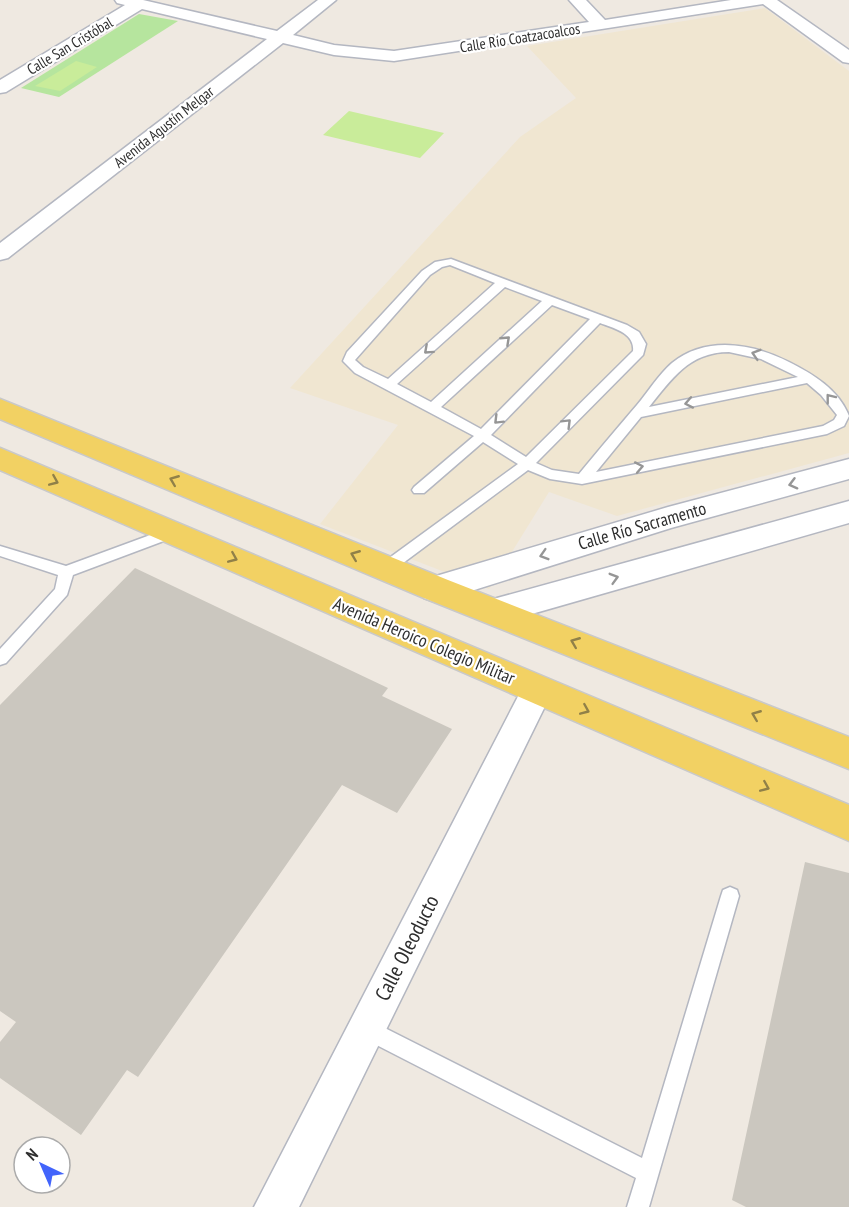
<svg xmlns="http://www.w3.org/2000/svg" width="849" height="1207" font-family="'PT Sans Narrow',sans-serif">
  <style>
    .education { fill: #f0e6d1 }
    .green { fill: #b6e59e }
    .pitch { fill: #c9ec9a }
    .building { fill: #cbc7bf }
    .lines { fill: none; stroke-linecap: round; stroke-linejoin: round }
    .service-casing { stroke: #b4b7c1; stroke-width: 3 }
    .minor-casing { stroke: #b4b7c1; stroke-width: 3 }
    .tertiary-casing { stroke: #b4b7c1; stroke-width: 3 }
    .primary-casing { stroke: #c9c9c9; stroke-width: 3 }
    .service { fill: #fff; fill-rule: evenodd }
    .minor { fill: #fff; fill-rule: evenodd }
    .tertiary { fill: #fff; fill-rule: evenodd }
    .primary { fill: #f2d163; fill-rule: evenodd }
    .oneway { stroke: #969696 }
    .oneway2 { stroke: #908048 }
    .labels { text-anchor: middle; stroke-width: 4.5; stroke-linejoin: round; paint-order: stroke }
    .far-street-label { font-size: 15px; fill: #2e2e2e; stroke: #fff }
    .street-label { font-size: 18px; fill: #2e2e2e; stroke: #fff }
    .near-street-label { font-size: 21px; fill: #2e2e2e; stroke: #fff }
  </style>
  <rect width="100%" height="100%" fill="#efe9e1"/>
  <path class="education" d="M765 8 849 71V453L617 516 549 492 489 589 320 524 398 425 290 388 520 137 576 98 527 46Z"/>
  <path class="green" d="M139 14 178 21 59 97 21 88Z"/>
  <path class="pitch" d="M76 61 97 67 60 91 35 86Z
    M349 111 444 133 420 158 323 135Z"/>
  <path class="building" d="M135 568 388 688 382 696 452 729 397 813 342 785 138 1077 127 1070 81 1135 0 1078V1042L16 1022 0 1011V705Z
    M805 862 849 873V1207H746L732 1200Z"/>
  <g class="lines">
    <g class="service-casing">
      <path id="service" d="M451 259 627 325 639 332 646 344 643 355 536 463 552 470 579 474C598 451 619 426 637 405 648 392 659 374 672 363 707 335 753 344 789 362 813 374 839 390 849 416L844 426 827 434 582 484 550 479 528 470 391 572H381L379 568 381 564 518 464 483 442 424 493H414L412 490 414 487 474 436 355 373 343 361 347 352 422 271 435 262ZM450 265 495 283 388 379 363 367 355 360 430 275 442 267ZM505 287 542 301 431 402 397 384ZM552 305 590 319 481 429 441 407ZM600 323C613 328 635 333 633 351L526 457 491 435ZM729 352 761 359 798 377 649 407C672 379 689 352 729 352ZM807 383 821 395 837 415 834 420 823 426 596 472 641 417Z
        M172 527 179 532 177 536 73 575 67 595 6 663 0 665V649L55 589 58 575 0 556V546L66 566Z
        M730 887 737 890 739 896 649 1207H627L636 1178 359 1036 356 1029 359 1022 366 1019 373 1022 642 1158 721 896 723 890Z"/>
    </g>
    <g class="minor-casing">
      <path id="minor" d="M115 0H143L277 31 318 0H336L293 35 334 45 394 51 589 22 569 0H586L605 20 731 0H777L849 50V63L843 62 763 4 394 61 334 55 283 43 8 258 0 260V243L267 39 142 9 6 92 0 93V80L125 5 117 3Z
        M537 677 548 681 553 690 299 1207H254L526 681Z"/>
    </g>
    <g class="tertiary-casing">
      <path id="tertiary" d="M849 459V479L671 528 436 602 424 598 420 589 424 580 436 576 668 507Z
        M849 501V523L497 624 485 620 480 611 485 602 497 598Z"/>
    </g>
    <g class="primary-casing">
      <path id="primary" d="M0 399 448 580 849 737V769L424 598 0 419Z
        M0 448 849 805V841L0 470Z"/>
    </g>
    <use href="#service" class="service"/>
    <use href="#minor" class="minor"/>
    <use href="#tertiary" class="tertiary"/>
    <use href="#primary" class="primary"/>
  </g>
  <defs><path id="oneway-chevron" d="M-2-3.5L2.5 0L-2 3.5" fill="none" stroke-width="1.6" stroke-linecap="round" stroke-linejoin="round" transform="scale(1.5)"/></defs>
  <g class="oneway">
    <use href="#oneway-chevron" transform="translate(506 340) rotate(-43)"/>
    <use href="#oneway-chevron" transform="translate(428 350) rotate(138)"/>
    <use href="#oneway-chevron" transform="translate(756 354) rotate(-163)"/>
    <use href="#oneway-chevron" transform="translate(830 398) rotate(-128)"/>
    <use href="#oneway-chevron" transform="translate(689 403) rotate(169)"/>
    <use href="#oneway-chevron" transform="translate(498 420) rotate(135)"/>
    <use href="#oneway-chevron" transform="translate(567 423) rotate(-45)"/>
    <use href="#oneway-chevron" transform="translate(639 467) rotate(-11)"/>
    <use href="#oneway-chevron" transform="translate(793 484) rotate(165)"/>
    <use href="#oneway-chevron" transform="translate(544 555) rotate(163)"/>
    <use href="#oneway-chevron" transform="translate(614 578) rotate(-16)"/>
  </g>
  <g class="oneway2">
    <use href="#oneway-chevron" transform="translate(174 480) rotate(-158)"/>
    <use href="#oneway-chevron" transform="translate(54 481) rotate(23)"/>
    <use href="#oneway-chevron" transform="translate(355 555) rotate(-158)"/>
    <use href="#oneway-chevron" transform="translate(233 558) rotate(23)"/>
    <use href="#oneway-chevron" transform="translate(575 642) rotate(-158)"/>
    <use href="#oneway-chevron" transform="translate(585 710) rotate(23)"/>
    <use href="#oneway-chevron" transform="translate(756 715) rotate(-158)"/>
    <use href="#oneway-chevron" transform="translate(765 787) rotate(23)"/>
  </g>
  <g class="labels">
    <g class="far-street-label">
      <text transform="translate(520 38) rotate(-9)" y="5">Calle Río Coatzacoalcos</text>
      <text transform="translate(70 46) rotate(-31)" y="5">Calle San Cristóbal</text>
      <text transform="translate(164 127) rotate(-38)" y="5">Avenida Agustín Melgar</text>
    </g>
    <g class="street-label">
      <text transform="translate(642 526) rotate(-16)" y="6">Calle Río Sacramento</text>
      <text transform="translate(424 641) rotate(23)" y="6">Avenida Heroico Colegio Militar</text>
    </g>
    <g class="near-street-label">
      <text transform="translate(407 948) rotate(-63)" y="7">Calle Oleoducto</text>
    </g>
  </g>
  <g transform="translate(42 1165) rotate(316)"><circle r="28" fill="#ffffff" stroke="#ababab" stroke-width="1.5"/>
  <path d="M0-4.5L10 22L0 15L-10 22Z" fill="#4264fb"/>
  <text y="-9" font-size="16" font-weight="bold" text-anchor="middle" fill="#2e2e2e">N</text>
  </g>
</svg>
